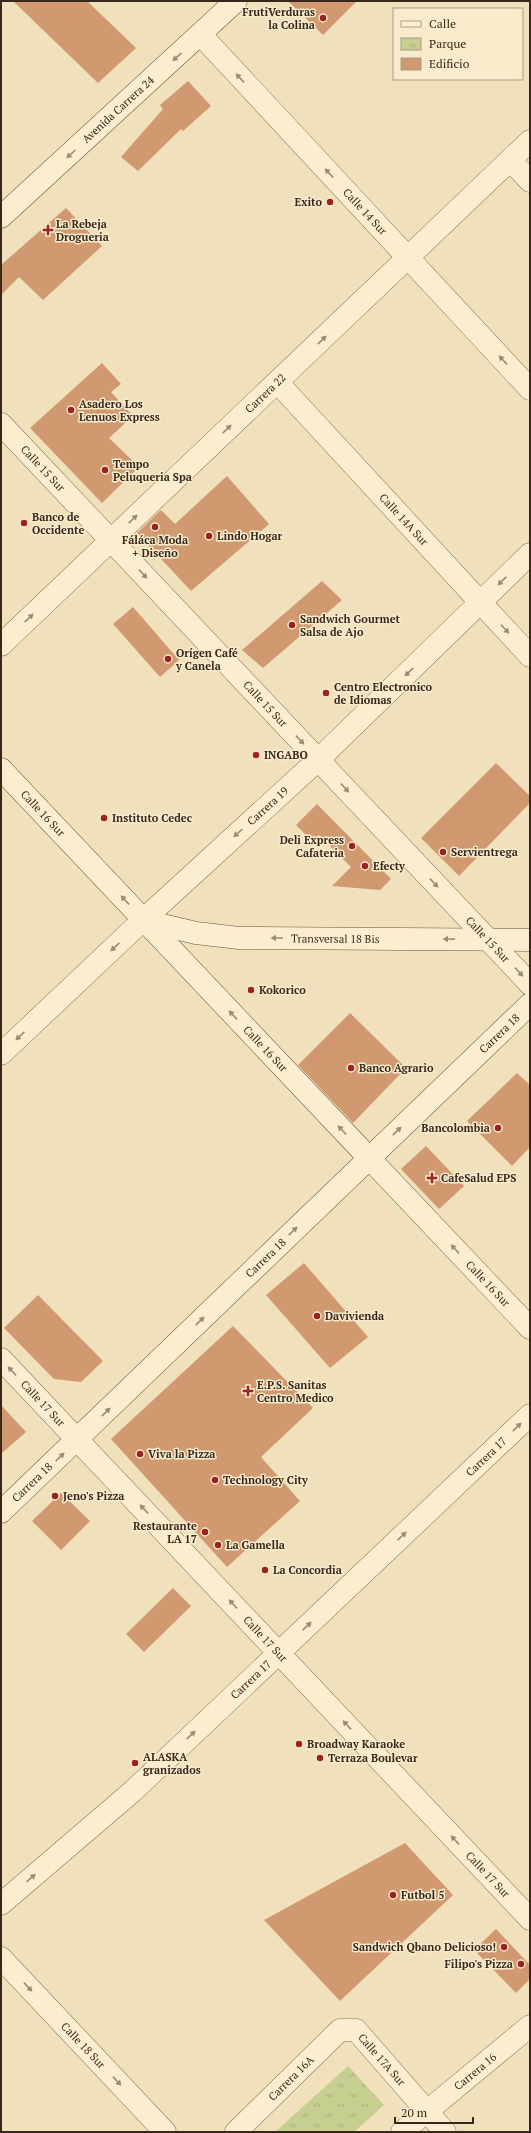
<svg xmlns="http://www.w3.org/2000/svg" width="531" height="2133" viewBox="0 0 531 2133" font-family="'PT Serif',serif">
  <style>
    .park { fill: url(#park-tufts) }
    .building { fill: #d19970 }
    .lines { fill: none; stroke-linecap: round; stroke-linejoin: round }
    .minor-casing { stroke: #887155; stroke-width: 23 }
    .tertiary-casing { stroke: #887155; stroke-width: 23 }
    .secondary-casing { stroke: #6a5238; stroke-width: 23 }
    .minor { stroke: #fbeed0; stroke-width: 22 }
    .tertiary { stroke: #fbeed0; stroke-width: 22 }
    .secondary { stroke: #fbeed0; stroke-width: 22 }
    .oneway { fill: #998b76 }
    .poi-dot { fill: #9b2222; stroke: #f7ebcc; stroke-width: 1.5 }
    .labels { text-anchor: middle; stroke-width: 3; stroke-linejoin: round; paint-order: stroke }
    .poi-label { font-size: 11px; font-weight: bold; fill: #37281b; stroke: #f7ebcc; text-anchor: start }
    .street-label { font-size: 11px; fill: #37281b; stroke: #f7ebcc }
  </style>
  <defs>
    <pattern id="park-tufts" width="24" height="20" patternUnits="userSpaceOnUse"><rect width="24" height="20" fill="#c6ce90"/><path d="M3 7l-1-3M5 7V3M7 7l1-3M15 17l-1-3M17 17v-4M19 17l1-3" fill="none" stroke="#abb17c"/></pattern>
  </defs>
  <rect width="100%" height="100%" fill="#f0e1bc"/>
  <polygon class="park" points="348,2066 384,2105 354,2132 275,2132"/>
  <g class="building">
    <polygon points="13,1 87,1 136,48 98,83"/>
    <polygon points="288,1 357,1 323,35"/>
    <polygon points="188,81 211,106 183,131 181,129 138,171 121,157 163,109 160,105"/>
    <polygon points="66,208 102,246 43,300 19,277 1,295 1,265"/>
    <polygon points="102,363 121,384 111,392 133,416 109,438 139,467 102,503 30,428"/>
    <polygon points="227,476 269,524 191,591 137,533 161,510 175,524"/>
    <polygon points="322,581 342,600 263,668 242,650"/>
    <polygon points="133,607 179,660 160,677 113,624"/>
    <polygon points="496,763 530,796 530,803 459,876 421,838"/>
    <polygon points="317,804 391,879 380,890 332,886 351,867 319,835 312,841 296,825"/>
    <polygon points="350,1013 406,1068 353,1123 298,1065"/>
    <polygon points="517,1073 530,1085 530,1147 512,1166 467,1121"/>
    <polygon points="426,1146 464,1186 439,1209 401,1169"/>
    <polygon points="304,1263 368,1337 330,1368 266,1295"/>
    <polygon points="38,1295 103,1361 81,1382 54,1379 4,1328"/>
    <polygon points="233,1326 313,1408 261,1457 300,1501 227,1567 111,1439"/>
    <polygon points="1,1405 26,1432 1,1454"/>
    <polygon points="61,1493 90,1521 61,1550 32,1521"/>
    <polygon points="173,1588 191,1606 144,1652 126,1634"/>
    <polygon points="405,1843 453,1895 340,2001 264,1920"/>
    <polygon points="496,1929 530,1965 530,1979 516,1993 474,1950"/>
  </g>
  <g class="lines">
    <g class="minor-casing">
      <g id="minor">
        <path id="s1" d="M201,35L530,389"/>
        <polyline points="510,160 530,181"/>
        <path id="s2" d="M277,382L530,656"/>
        <path id="s3" d="M1,424L530,984"/>
        <path id="s4" d="M1,645L530,141"/>
        <path id="s5" d="M143,920L318,760L530,554"/>
        <path id="s6" d="M369,1158L530,1328"/>
        <path id="s7" d="M1,1904L133,1791L530,1415"/>
        <path id="s8" d="M1,1958L165,2132"/>
        <path id="s9" d="M236,2132L340,2030H356L445,2132"/>
        <path id="s10" d="M402,2132L530,2026"/>
      </g>
    </g>
    <g class="tertiary-casing">
      <g id="tertiary">
        <polyline points="1,1054 143,920"/>
        <path id="s11" d="M1,1359L530,1919"/>
      </g>
    </g>
    <g class="secondary-casing">
      <g id="secondary">
        <path id="s12" d="M1,217L236,1"/>
        <path id="s13" d="M1,769L369,1158"/>
        <path id="s14" d="M145,921L196,933L239,938L530,940"/>
        <path id="s15" d="M1,1512L530,1004"/>
      </g>
    </g>
    <use href="#minor" class="minor"/>
    <use href="#tertiary" class="tertiary"/>
    <use href="#secondary" class="secondary"/>
  </g>
  <defs><path id="oneway-solid" d="M-6-.8H1V-3.2L6.5 0L1 3.2V.8H-6Z"/></defs>
  <g class="oneway">
    <use href="#oneway-solid" transform="translate(177 57) rotate(138)"/>
    <use href="#oneway-solid" transform="translate(240 78) rotate(-133)"/>
    <use href="#oneway-solid" transform="translate(71 154) rotate(138)"/>
    <use href="#oneway-solid" transform="translate(329 173) rotate(-133)"/>
    <use href="#oneway-solid" transform="translate(322 340) rotate(-44)"/>
    <use href="#oneway-solid" transform="translate(503 360) rotate(-133)"/>
    <use href="#oneway-solid" transform="translate(227 429) rotate(-44)"/>
    <use href="#oneway-solid" transform="translate(133 519) rotate(-44)"/>
    <use href="#oneway-solid" transform="translate(143 574) rotate(47)"/>
    <use href="#oneway-solid" transform="translate(502 581) rotate(136)"/>
    <use href="#oneway-solid" transform="translate(29 618) rotate(-44)"/>
    <use href="#oneway-solid" transform="translate(505 629) rotate(47)"/>
    <use href="#oneway-solid" transform="translate(409 672) rotate(136)"/>
    <use href="#oneway-solid" transform="translate(300 740) rotate(47)"/>
    <use href="#oneway-solid" transform="translate(345 788) rotate(47)"/>
    <use href="#oneway-solid" transform="translate(238 833) rotate(138)"/>
    <use href="#oneway-solid" transform="translate(434 883) rotate(47)"/>
    <use href="#oneway-solid" transform="translate(125 900) rotate(-133)"/>
    <use href="#oneway-solid" transform="translate(277 938) rotate(-180)"/>
    <use href="#oneway-solid" transform="translate(449 939) rotate(-179)"/>
    <use href="#oneway-solid" transform="translate(115 947) rotate(137)"/>
    <use href="#oneway-solid" transform="translate(519 972) rotate(47)"/>
    <use href="#oneway-solid" transform="translate(233 1015) rotate(-133)"/>
    <use href="#oneway-solid" transform="translate(20 1036) rotate(137)"/>
    <use href="#oneway-solid" transform="translate(342 1130) rotate(-133)"/>
    <use href="#oneway-solid" transform="translate(397 1131) rotate(-44)"/>
    <use href="#oneway-solid" transform="translate(293 1231) rotate(-44)"/>
    <use href="#oneway-solid" transform="translate(455 1249) rotate(-133)"/>
    <use href="#oneway-solid" transform="translate(200 1321) rotate(-44)"/>
    <use href="#oneway-solid" transform="translate(12 1371) rotate(-133)"/>
    <use href="#oneway-solid" transform="translate(106 1412) rotate(-44)"/>
    <use href="#oneway-solid" transform="translate(517 1427) rotate(-44)"/>
    <use href="#oneway-solid" transform="translate(60 1457) rotate(-44)"/>
    <use href="#oneway-solid" transform="translate(144 1509) rotate(-133)"/>
    <use href="#oneway-solid" transform="translate(402 1536) rotate(-43)"/>
    <use href="#oneway-solid" transform="translate(233 1604) rotate(-133)"/>
    <use href="#oneway-solid" transform="translate(307 1626) rotate(-43)"/>
    <use href="#oneway-solid" transform="translate(347 1725) rotate(-133)"/>
    <use href="#oneway-solid" transform="translate(191 1735) rotate(-43)"/>
    <use href="#oneway-solid" transform="translate(455 1840) rotate(-133)"/>
    <use href="#oneway-solid" transform="translate(31 1878) rotate(-41)"/>
    <use href="#oneway-solid" transform="translate(28 1987) rotate(47)"/>
    <use href="#oneway-solid" transform="translate(117 2081) rotate(47)"/>
  </g>
  <g class="poi-dot">
    <circle cx="323" cy="18" r="4"/>
    <circle cx="330" cy="202" r="4"/>
    <path d="M46 224h4v4h4v4h-4v4h-4v-4h-4v-4h4z"/>
    <circle cx="71" cy="410" r="4"/>
    <circle cx="105" cy="470" r="4"/>
    <circle cx="24" cy="523" r="4"/>
    <circle cx="155" cy="527" r="4"/>
    <circle cx="209" cy="536" r="4"/>
    <circle cx="292" cy="625" r="4"/>
    <circle cx="168" cy="659" r="4"/>
    <circle cx="326" cy="693" r="4"/>
    <circle cx="256" cy="755" r="4"/>
    <circle cx="104" cy="818" r="4"/>
    <circle cx="352" cy="846" r="4"/>
    <circle cx="443" cy="852" r="4"/>
    <circle cx="365" cy="866" r="4"/>
    <circle cx="251" cy="990" r="4"/>
    <circle cx="351" cy="1068" r="4"/>
    <circle cx="498" cy="1128" r="4"/>
    <path d="M430 1172h4v4h4v4h-4v4h-4v-4h-4v-4h4z"/>
    <circle cx="317" cy="1316" r="4"/>
    <path d="M246 1385h4v4h4v4h-4v4h-4v-4h-4v-4h4z"/>
    <circle cx="140" cy="1454" r="4"/>
    <circle cx="215" cy="1480" r="4"/>
    <circle cx="55" cy="1496" r="4"/>
    <circle cx="205" cy="1532" r="4"/>
    <circle cx="218" cy="1545" r="4"/>
    <circle cx="265" cy="1570" r="4"/>
    <circle cx="299" cy="1744" r="4"/>
    <circle cx="320" cy="1758" r="4"/>
    <circle cx="135" cy="1763" r="4"/>
    <circle cx="393" cy="1895" r="4"/>
    <circle cx="504" cy="1947" r="4"/>
    <circle cx="521" cy="1964" r="4"/>
  </g>
  <g class="labels">
    <g class="poi-label">
      <text x="315" y="16" text-anchor="end">FrutiVerduras<tspan x="315" dy="13">la Colina</tspan></text>
      <text x="322" y="206" text-anchor="end">Exito</text>
      <text x="56" y="228">La Rebeja<tspan x="56" dy="13">Drogueria</tspan></text>
      <text x="79" y="408">Asadero Los<tspan x="79" dy="13">Lenuos Express</tspan></text>
      <text x="113" y="468">Tempo<tspan x="113" dy="13">Peluqueria Spa</tspan></text>
      <text x="32" y="521">Banco de<tspan x="32" dy="13">Occidente</tspan></text>
      <text x="217" y="540">Lindo Hogar</text>
      <text x="155" y="544" text-anchor="middle">Fáláca Moda<tspan x="155" dy="13">+ Diseño</tspan></text>
      <text x="300" y="623">Sandwich Gourmet<tspan x="300" dy="13">Salsa de Ajo</tspan></text>
      <text x="176" y="657">Orígen Café<tspan x="176" dy="13">y Canela</tspan></text>
      <text x="334" y="691">Centro Electronico<tspan x="334" dy="13">de Idiomas</tspan></text>
      <text x="264" y="759">INGABO</text>
      <text x="112" y="822">Instituto Cedec</text>
      <text x="344" y="844" text-anchor="end">Deli Express<tspan x="344" dy="13">Cafateria</tspan></text>
      <text x="451" y="856">Servientrega</text>
      <text x="373" y="870">Efecty</text>
      <text x="259" y="994">Kokorico</text>
      <text x="359" y="1072">Banco Agrario</text>
      <text x="490" y="1132" text-anchor="end">Bancolombia</text>
      <text x="441" y="1182">CafeSalud EPS</text>
      <text x="325" y="1320">Davivienda</text>
      <text x="257" y="1389">E.P.S. Sanitas<tspan x="257" dy="13">Centro Medico</tspan></text>
      <text x="148" y="1458">Viva la Pizza</text>
      <text x="223" y="1484">Technology City</text>
      <text x="63" y="1500">Jeno's Pizza</text>
      <text x="197" y="1530" text-anchor="end">Restaurante<tspan x="197" dy="13">LA 17</tspan></text>
      <text x="226" y="1549">La Gamella</text>
      <text x="273" y="1574">La Concordia</text>
      <text x="307" y="1748">Broadway Karaoke</text>
      <text x="143" y="1761">ALASKA<tspan x="143" dy="13">granizados</tspan></text>
      <text x="328" y="1762">Terraza Boulevar</text>
      <text x="401" y="1899">Futbol 5</text>
      <text x="496" y="1951" text-anchor="end">Sandwich Qbano Delicioso!</text>
      <text x="513" y="1968" text-anchor="end">Filipo's Pizza</text>
    </g>
    <g class="street-label">
      <text dy="4" stroke="none"><textPath href="#s12" startOffset="159">Avenida Carrera 24</textPath></text>
      <text dy="4" stroke="none"><textPath href="#s1" startOffset="241">Calle 14 Sur</textPath></text>
      <text dy="4" stroke="none"><textPath href="#s4" startOffset="365">Carrera 22</textPath></text>
      <text dy="4" stroke="none"><textPath href="#s3" startOffset="61">Calle 15 Sur</textPath></text>
      <text dy="4" stroke="none"><textPath href="#s2" startOffset="187">Calle 14A Sur</textPath></text>
      <text dy="4" stroke="none"><textPath href="#s3" startOffset="385">Calle 15 Sur</textPath></text>
      <text dy="4" stroke="none"><textPath href="#s5" startOffset="169">Carrera 19</textPath></text>
      <text dy="4" stroke="none"><textPath href="#s13" startOffset="61">Calle 16 Sur</textPath></text>
      <text dy="4" stroke="none"><textPath href="#s14" startOffset="192">Transversal 18 Bis</textPath></text>
      <text dy="4" stroke="none"><textPath href="#s3" startOffset="709">Calle 15 Sur</textPath></text>
      <text dy="4" stroke="none"><textPath href="#s15" startOffset="691">Carrera 18</textPath></text>
      <text dy="4" stroke="none"><textPath href="#s13" startOffset="385">Calle 16 Sur</textPath></text>
      <text dy="4" stroke="none"><textPath href="#s15" startOffset="367">Carrera 18</textPath></text>
      <text dy="4" stroke="none"><textPath href="#s6" startOffset="173">Calle 16 Sur</textPath></text>
      <text dy="4" stroke="none"><textPath href="#s11" startOffset="61">Calle 17 Sur</textPath></text>
      <text dy="4" stroke="none"><textPath href="#s7" startOffset="660">Carrera 17</textPath></text>
      <text dy="4" stroke="none"><textPath href="#s15" startOffset="43">Carrera 18</textPath></text>
      <text dy="4" stroke="none"><textPath href="#s11" startOffset="385">Calle 17 Sur</textPath></text>
      <text dy="4" stroke="none"><textPath href="#s7" startOffset="336">Carrera 17</textPath></text>
      <text dy="4" stroke="none"><textPath href="#s11" startOffset="709">Calle 17 Sur</textPath></text>
      <text dy="4" stroke="none"><textPath href="#s8" startOffset="120">Calle 18 Sur</textPath></text>
      <text dy="4" stroke="none"><textPath href="#s9" startOffset="201">Calle 17A Sur</textPath></text>
      <text dy="4" stroke="none"><textPath href="#s10" startOffset="95">Carrera 16</textPath></text>
      <text dy="4" stroke="none"><textPath href="#s9" startOffset="77">Carrera 16A</textPath></text>
    </g>
  </g>
  <rect width="531" height="2133" fill="none" stroke="#37281b" stroke-width="4"/>
  <rect x="393" y="8" width="130" height="72" fill="#f7ebcc" stroke="#aa9d85"/>
  <rect x="401" y="21" width="20" height="6" fill="#fbeed0" stroke="#aa9d85"/>
  <text x="429" y="28" font-size="12" fill="#37281b">Calle</text>
  <rect x="401" y="38" width="20" height="12" fill="url(#park-tufts)" stroke="#aa9d85"/>
  <text x="429" y="48" font-size="12" fill="#37281b">Parque</text>
  <rect x="401" y="58" width="20" height="12" fill="#d19970" stroke="#aa9d85"/>
  <text x="429" y="68" font-size="12" fill="#37281b">Edificio</text>
  <path d="M395 2117v6h78v-6" fill="none" stroke="#37281b" stroke-width="2"/>
  <text x="401" y="2117" font-size="12" fill="#37281b" stroke="#f7ebcc" stroke-width="3" paint-order="stroke">20 m</text>
</svg>
